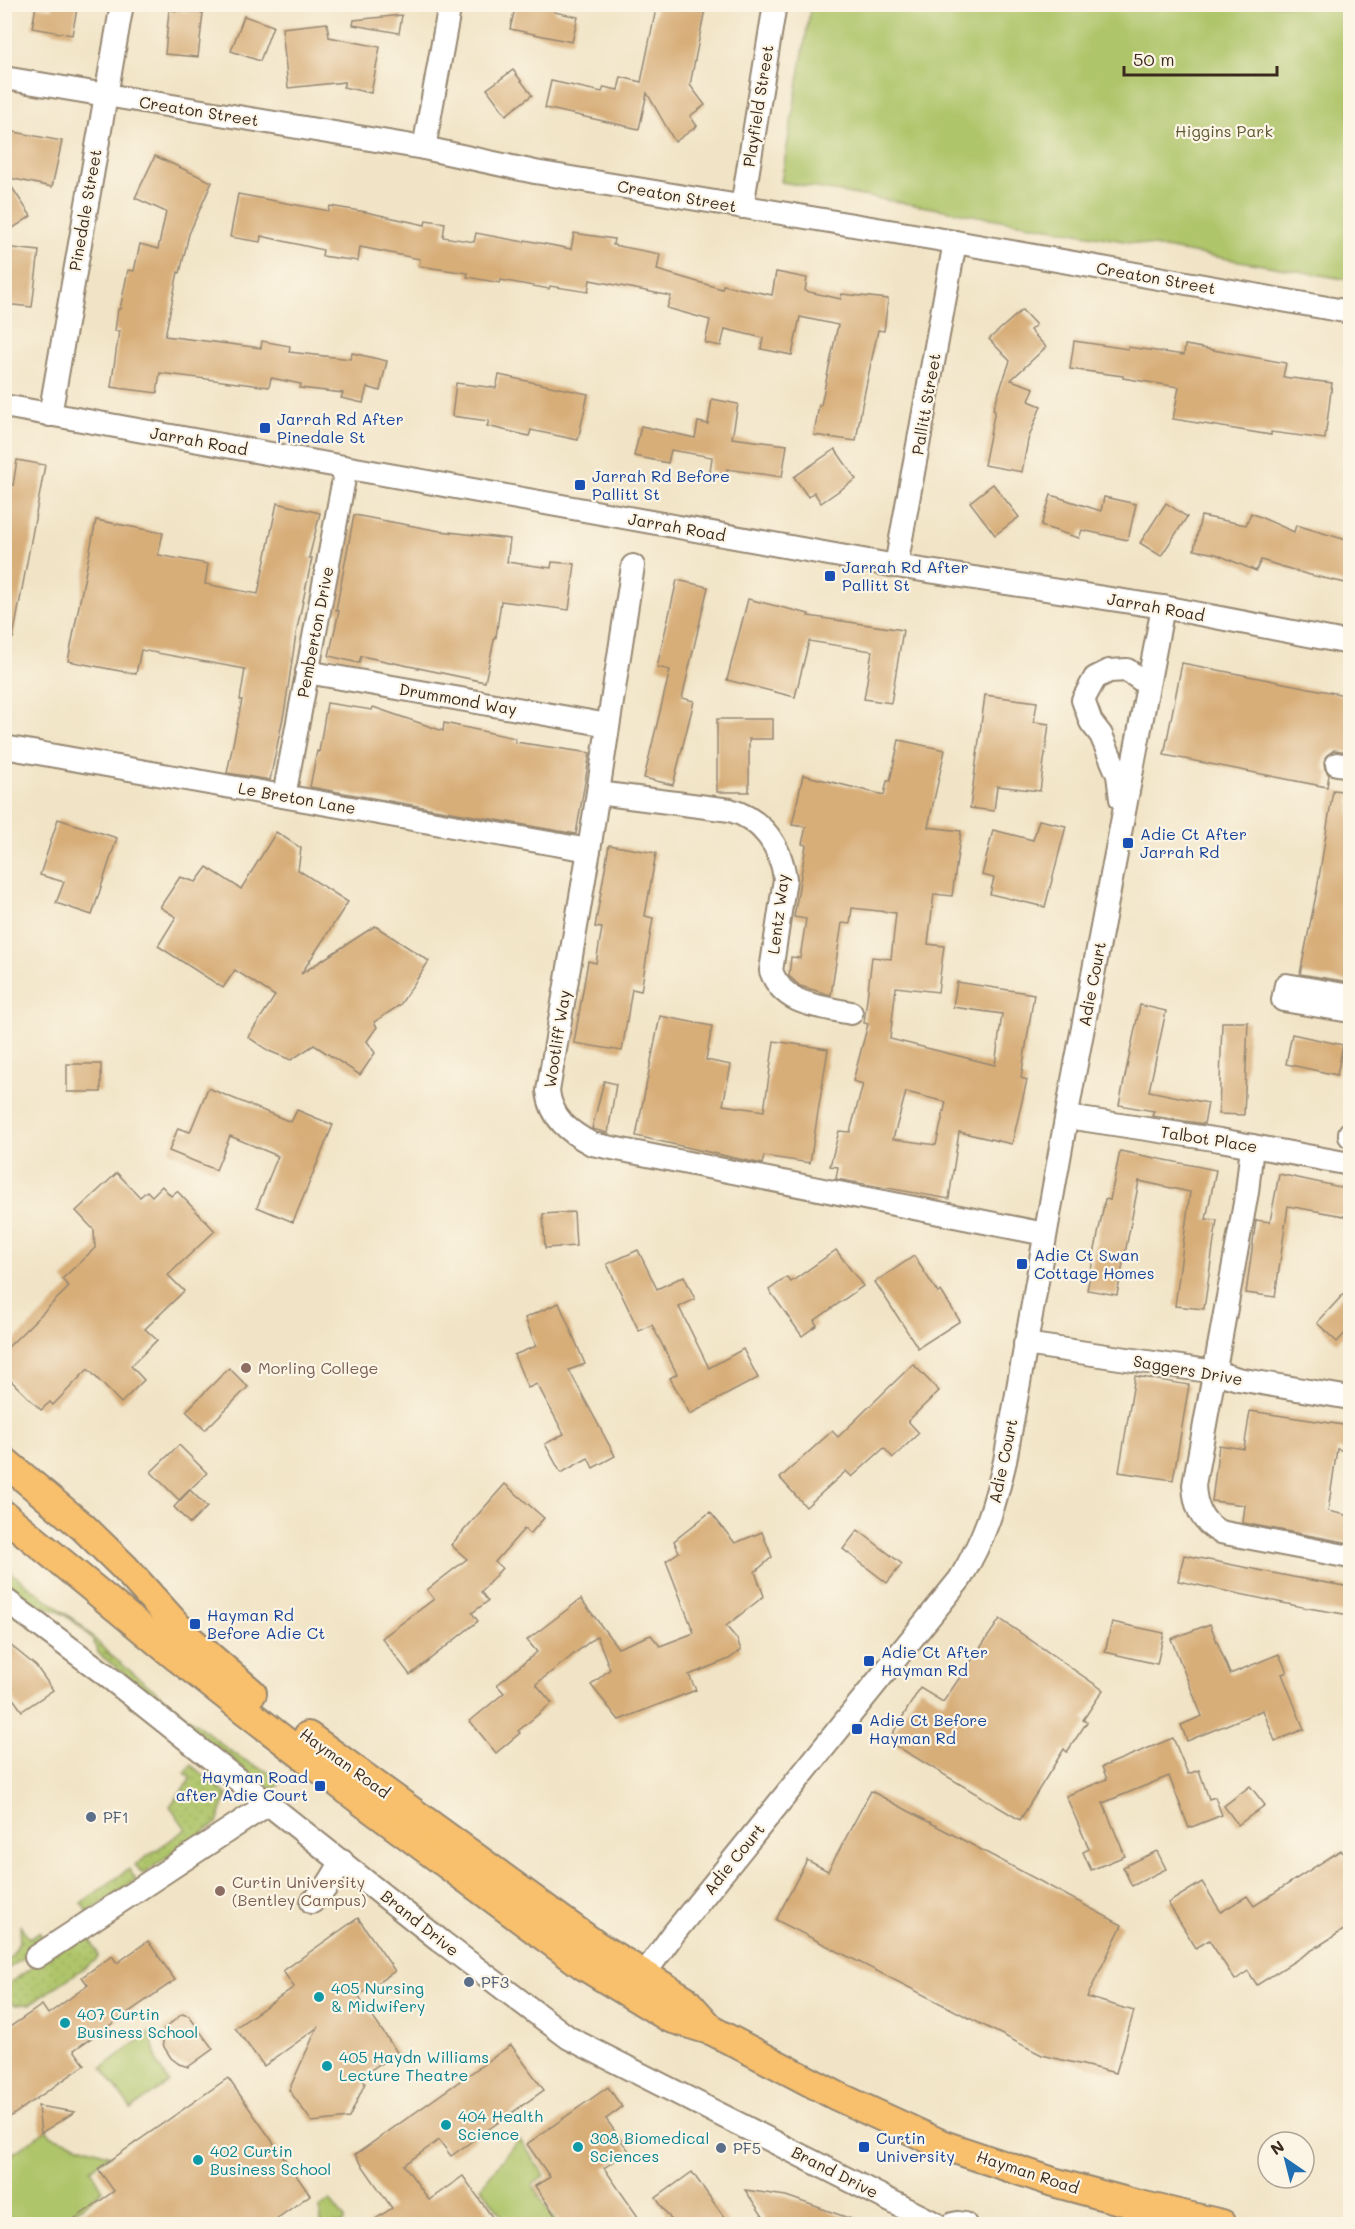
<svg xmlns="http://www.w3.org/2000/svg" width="1355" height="2229" viewBox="0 0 1355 2229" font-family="Mali,sans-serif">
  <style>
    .grass { fill: url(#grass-dots); stroke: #757844; stroke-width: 1.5 }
    .park { fill: #afc56a; stroke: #757844; stroke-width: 1.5 }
    .building { fill: #d7ad78; fill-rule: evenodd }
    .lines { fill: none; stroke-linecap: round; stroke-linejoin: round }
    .minor-casing { stroke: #968772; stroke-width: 26 }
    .major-casing { stroke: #968772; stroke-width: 32 }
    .minor { stroke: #fff; stroke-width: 22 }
    .major { stroke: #f8bf6c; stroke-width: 28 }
    .transit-dot { fill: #1a4fb4; stroke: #fcf5e5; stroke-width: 2 }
    .education-dot { fill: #8d6e63; stroke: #fcf5e5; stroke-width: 2 }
    .service-dot { fill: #5c6f8a; stroke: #fcf5e5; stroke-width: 2 }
    .culture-dot { fill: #0f9aa8; stroke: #fcf5e5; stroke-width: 2 }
    .labels { text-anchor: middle; stroke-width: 4.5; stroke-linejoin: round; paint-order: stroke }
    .street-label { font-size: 16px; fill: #3b2a1e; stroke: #fcf5e5 }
    .park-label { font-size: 16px; fill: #5e5835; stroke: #fcf5e5 }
    .transit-label { font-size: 16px; fill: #164399; stroke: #fcf5e5; text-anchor: start }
    .education-label { font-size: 16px; fill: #785e54; stroke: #fcf5e5; text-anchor: start }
    .service-label { font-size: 16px; fill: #4e5e75; stroke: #fcf5e5; text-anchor: start }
    .culture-label { font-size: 16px; fill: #0d838f; stroke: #fcf5e5; text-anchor: start }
  </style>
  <defs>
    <pattern id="grass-dots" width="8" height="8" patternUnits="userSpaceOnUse" patternTransform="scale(1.5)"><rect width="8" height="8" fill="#afc56a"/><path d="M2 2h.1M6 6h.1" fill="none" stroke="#97a95b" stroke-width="1.8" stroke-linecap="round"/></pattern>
  </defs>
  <rect width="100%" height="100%" fill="#fcf5e5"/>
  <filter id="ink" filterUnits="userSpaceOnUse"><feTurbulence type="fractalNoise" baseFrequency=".0167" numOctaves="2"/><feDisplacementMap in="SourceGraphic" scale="12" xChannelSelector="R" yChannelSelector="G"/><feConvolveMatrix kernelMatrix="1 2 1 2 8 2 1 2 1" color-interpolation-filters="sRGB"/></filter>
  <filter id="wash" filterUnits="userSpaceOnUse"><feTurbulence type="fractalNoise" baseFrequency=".008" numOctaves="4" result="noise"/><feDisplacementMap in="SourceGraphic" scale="24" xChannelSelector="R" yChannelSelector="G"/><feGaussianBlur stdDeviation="1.35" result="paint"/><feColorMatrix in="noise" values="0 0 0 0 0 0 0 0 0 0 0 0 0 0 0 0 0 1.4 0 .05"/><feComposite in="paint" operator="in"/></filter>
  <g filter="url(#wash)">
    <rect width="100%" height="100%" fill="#f1e4c6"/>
    <g class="grass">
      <path d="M5,1568L81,1625L108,1653L230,1751L251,1764L275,1775L280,1784C276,1789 274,1789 268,1788L98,1653C96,1638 74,1620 61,1613C54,1609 45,1608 37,1605L35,1606L5,1584Z"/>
      <polygon points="191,1765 227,1795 217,1823 143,1874 135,1865 186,1829 170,1806 191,1778 185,1773"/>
      <polygon points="129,1869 136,1880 88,1913 81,1903"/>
      <path d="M20,1925L29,1938L39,1932L46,1942L5,1971V1964C15,1952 22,1942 20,1925Z"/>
      <polygon points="84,1931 97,1951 98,1957 96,1960 30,2004 15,2005 11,2003 5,1994 4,1987"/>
    </g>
    <g class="park">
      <polygon points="811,5 1350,5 1350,280 781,182"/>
      <polygon points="150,2032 158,2065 169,2082 131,2109 102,2068"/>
      <polygon points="47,2130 52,2136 110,2155 91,2169 103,2190 59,2224 5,2224 5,2159"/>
      <polygon points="519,2138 545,2176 532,2185 556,2222 553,2224 508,2224 481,2187"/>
      <polygon points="330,2200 345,2219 342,2224 321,2224 320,2208"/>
    </g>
    <g id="blocks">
      <g class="building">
        <polygon points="52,4 78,4 72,35 32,28 36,6 52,9"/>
        <polygon points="516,4 556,4 554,12 578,17 572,42 510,29"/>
        <polygon points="657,4 706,4 690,85 705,105 690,116 697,126 675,142 647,93 639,129 545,108 551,81 602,92 604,87 618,90 621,77 641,82"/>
        <polygon points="169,10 203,13 198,57 165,54"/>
        <polygon points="402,15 399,33 353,25 354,20"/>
        <polygon points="244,16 273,26 260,61 231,51"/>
        <polygon points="327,23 329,37 380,47 371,93 343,87 345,82 288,88 282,28"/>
        <polygon points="513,70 532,95 506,115 487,89"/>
        <polygon points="4,130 62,141 52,187 5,177 31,216 4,234"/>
        <polygon points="155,156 212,182 189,234 180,273 178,272 165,336 261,348 262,341 290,346 289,352 351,359 352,353 387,361 380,391 367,387 363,403 341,398 343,393 300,388 301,384 271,378 269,387 160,373 157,393 111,387 119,331 115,331 118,309 120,309 128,270 134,271 140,244 158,249 166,212 135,198"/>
        <polygon points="238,194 329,211 330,206 366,212 425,225 426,220 445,223 443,237 474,242 476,233 524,242 525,240 571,249 574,233 614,239 613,245 660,254 657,270 722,289 723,285 772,295 776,272 807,278 805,291 841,299 842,294 888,299 884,331 878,330 862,405 856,441 814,435 819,405 821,405 838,325 800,317 792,355 761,349 763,338 725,329 721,346 705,343 710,320 667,308 671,296 590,280 588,292 550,286 549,289 501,280 500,283 467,277 468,273 419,266 420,259 360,247 358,261 322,256 323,250 261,236 260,242 230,237"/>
        <polygon points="4,247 39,251 32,307 4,304"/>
        <polygon points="1022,310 1036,325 1030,330 1046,347 1011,380 1034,388 1029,401 1041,406 1028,440 1022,472 984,465 995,410 993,409 1010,361 989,339"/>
        <polygon points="1074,341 1128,349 1128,347 1184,355 1185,345 1286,363 1283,377 1332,383 1325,439 1271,432 1271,435 1173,419 1179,387 1123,378 1123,376 1070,369"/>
        <polygon points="499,375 588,394 578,440 531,430 529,436 487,426 489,421 452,416 456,383 496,388"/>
        <polygon points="712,399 738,404 732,438 787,445 782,477 727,469 726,474 710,472 712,457 671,450 668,463 634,456 641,426 695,438 698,422 708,424"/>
        <polygon points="835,449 856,479 821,503 814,492 808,497 794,477"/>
        <polygon points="17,460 45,465 13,638 4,637 4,483 13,485"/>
        <polygon points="993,484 1019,517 995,535 970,502"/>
        <polygon points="1051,495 1101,511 1104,497 1136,504 1128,540 1082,530 1079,538 1041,526"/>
        <polygon points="277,503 320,513 309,558 312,558 296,634 285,708 270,780 227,773 242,700 240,700 245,669 141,650 136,674 68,661 96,520 163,533 158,555 208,564 205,584 258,594"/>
        <polygon points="1166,503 1187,517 1161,556 1140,543"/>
        <polygon points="1251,513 1294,532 1296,525 1350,541 1350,584 1306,574 1261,560 1256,571 1216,554 1194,550 1201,516 1246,525"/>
        <polygon points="354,515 440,531 510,539 507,562 551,568 552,562 575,564 569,610 501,601 496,637 495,636 485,682 361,656 359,663 329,656 339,611 336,610"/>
        <polygon points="677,580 708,587 682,698 694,701 673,785 644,778 670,670 657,667"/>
        <polygon points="748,599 809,614 808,616 903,630 891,703 864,699 872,651 809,641 795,697 727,680"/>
        <polygon points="1182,663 1345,695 1344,701 1350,702 1350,752 1334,750 1326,756 1324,763 1325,769 1329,775 1327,787 1164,755"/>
        <polygon points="985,695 1037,702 1034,722 1049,724 1040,791 997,786 994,811 970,808"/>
        <polygon points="327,703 372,710 373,707 443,731 444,723 515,738 515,742 590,753 576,834 310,787 317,751 319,752"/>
        <polygon points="717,719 773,719 773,739 749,739 749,792 717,792"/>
        <path d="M899,740L945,750L928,827L961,831L952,896L934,894L928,944L944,946L938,992L896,987L890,1039L995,1065L1002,1014L953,1007L957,982L1034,994L1021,1078L1027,1080L1012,1144L959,1132L949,1199L836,1179L838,1167L830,1166L839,1131L850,1132L863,1084L853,1081L868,1024L864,1023L872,957L891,959L896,913L852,908L850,924L842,923L831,995L800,986L789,976L791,957L800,958L806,919L794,917L806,845L802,844L806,827L792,825L803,775L884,795L887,781H890ZM906,1092L946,1102L936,1145L893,1139Z"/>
        <polygon points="1333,790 1350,792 1350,982 1300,974 1317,890"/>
        <polygon points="58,819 117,838 92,915 56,903 64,882 40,875"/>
        <polygon points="1039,820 1066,826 1045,907 990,894 994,878 982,875 993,830 1033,840"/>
        <polygon points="276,832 301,848 298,870 348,902 301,974 375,926 429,961 400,1005 374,1022 377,1027 367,1041 375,1053 360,1075 314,1045 291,1060 269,1051 248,1037 275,996 235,970 223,988 158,946 176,917 160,907 180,877 196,882 207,867 241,889"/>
        <polygon points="609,845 656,853 645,916 653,918 641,991 632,989 622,1051 574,1043 588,961 596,963 602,928 595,927"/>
        <polygon points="1140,1005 1166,1011 1149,1091 1208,1103 1204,1124 1152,1116 1154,1111 1119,1105"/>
        <polygon points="660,1016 712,1026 706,1060 731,1065 723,1105 764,1111 774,1041 828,1049 810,1163 764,1156 762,1164 636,1136"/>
        <polygon points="1222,1022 1248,1022 1244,1115 1219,1114"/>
        <polygon points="1292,1034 1343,1045 1337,1075 1286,1064"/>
        <rect x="67" y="1064" width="34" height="28"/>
        <polygon points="604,1081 616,1084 608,1133 592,1129"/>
        <polygon points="208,1088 291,1122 297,1110 333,1125 293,1222 257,1207 278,1156 230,1136 216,1170 169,1151 178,1128 190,1132"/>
        <polygon points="1120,1151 1216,1170 1206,1219 1217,1220 1204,1309 1175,1306 1190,1192 1139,1181 1117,1295 1087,1290 1105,1199 1110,1200"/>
        <polygon points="117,1173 140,1197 147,1191 152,1196 162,1186 171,1196 177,1191 215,1231 168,1275 184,1291 145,1329 157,1340 131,1366 144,1380 121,1403 88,1369 53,1405 50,1402 41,1410 4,1374 4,1351 69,1287 62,1279 95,1248 94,1230 76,1211"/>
        <polygon points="1279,1174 1350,1189 1350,1217 1288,1206 1275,1297 1246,1293 1256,1220 1270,1222"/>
        <polygon points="574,1212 576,1246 545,1248 543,1214"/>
        <polygon points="638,1250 657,1289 684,1276 695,1299 679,1307 709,1368 743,1349 758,1378 690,1414 670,1378 677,1374 652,1325 639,1331 607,1264"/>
        <polygon points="836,1250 863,1286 814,1321 817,1325 802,1336 769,1290 787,1277 791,1282"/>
        <polygon points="914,1256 938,1293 941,1291 960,1321 918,1348 875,1282"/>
        <polygon points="1350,1287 1350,1328 1337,1342 1317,1323"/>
        <polygon points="559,1303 585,1364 569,1370 615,1456 593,1468 588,1458 561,1473 545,1444 564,1434 537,1384 528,1388 514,1355 536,1346 525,1318"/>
        <polygon points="913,1364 939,1391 908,1421 919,1433 893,1458 884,1448 852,1477 846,1471 806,1507 780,1478 832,1431 838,1437"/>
        <polygon points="229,1368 248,1387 205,1430 186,1411"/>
        <polygon points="1135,1376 1189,1385 1173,1480 1119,1472"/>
        <polygon points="1250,1411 1350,1426 1350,1452 1337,1449 1328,1511 1350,1516 1350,1543 1243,1523 1245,1505 1212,1501 1219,1445 1244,1449"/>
        <polygon points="179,1445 207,1473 179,1500 151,1472"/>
        <polygon points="505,1484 544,1518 530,1534 524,1529 495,1562 502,1568 481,1592 488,1601 472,1613 478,1621 410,1675 382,1638 434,1599 427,1590 467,1559 451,1545"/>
        <polygon points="190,1490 207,1507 190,1524 174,1507"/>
        <polygon points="710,1512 735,1543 762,1532 772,1557 755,1572 764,1596 726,1626 737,1639 741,1650 729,1659 689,1675 696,1690 619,1720 591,1685 610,1669 597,1636 536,1684 552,1703 518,1731 520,1733 496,1753 470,1721 504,1693 497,1685 537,1652 527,1640 581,1599 618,1648 651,1635 660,1646 694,1633 666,1561 679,1552 674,1541"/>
        <polygon points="858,1530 902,1564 887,1583 843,1549"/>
        <polygon points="1184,1555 1293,1577 1350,1587 1350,1615 1302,1607 1178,1581"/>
        <polygon points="1000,1619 1103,1690 1083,1720 1087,1722 1067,1752 1064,1749 1020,1820 888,1741 920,1688 943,1702"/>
        <polygon points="1112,1622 1164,1633 1157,1664 1105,1652"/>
        <polygon points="1210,1624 1230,1674 1279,1654 1287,1672 1282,1674 1304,1729 1275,1741 1263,1710 1187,1741 1181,1725 1202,1716 1171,1639"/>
        <polygon points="4,1640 36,1666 53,1690 22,1711 4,1686"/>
        <polygon points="1173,1738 1188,1774 1199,1770 1209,1799 1215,1797 1222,1815 1189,1828 1169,1776 1103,1803 1125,1856 1091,1870 1083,1852 1089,1849 1066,1796 1107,1779 1102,1767"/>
        <polygon points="1250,1786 1265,1805 1238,1825 1224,1806"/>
        <polygon points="871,1791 1122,1925 1087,1997 1134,2011 1116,2073 1042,2055 776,1920 807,1860 828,1871"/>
        <polygon points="1341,1850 1350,1865 1350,1926 1257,1985 1248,1971 1235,1980 1209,1940 1196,1948 1168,1903 1202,1882 1221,1912 1247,1896 1254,1906"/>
        <polygon points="1157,1851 1166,1869 1132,1886 1123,1867"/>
        <polygon points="358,1918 395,1971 358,1996 399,2055 378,2065 361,2077 365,2083 349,2118 312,2122 289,2090 317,2028 264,2066 235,2028 294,1987 283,1971"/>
        <polygon points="148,1941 175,1980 74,2050 85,2065 4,2121 4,2031 42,2005 48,2014 88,1985 82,1977 112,1956 117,1963"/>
        <polygon points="182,2014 189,2016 213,2049 188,2067 179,2064 171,2058 164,2047 162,2038 164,2029"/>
        <polygon points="511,2045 544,2090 451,2156 439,2140 404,2165 429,2200 463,2176 497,2224 368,2224 392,2208 355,2155"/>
        <polygon points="228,2078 310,2195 269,2224 67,2224 114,2191 98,2169"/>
        <polygon points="608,2087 622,2107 606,2119 629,2151 604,2168 643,2224 561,2224 535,2186 550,2177 527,2144"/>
        <polygon points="38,2106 75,2112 41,2133"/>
        <polygon points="692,2172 729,2224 674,2224 656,2198"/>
        <polygon points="745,2190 786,2196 860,2222 860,2224 768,2224"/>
      </g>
    </g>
  </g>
  <g filter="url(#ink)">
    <use href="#blocks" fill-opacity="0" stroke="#968772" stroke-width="1.5"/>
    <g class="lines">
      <g class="minor-casing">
        <g id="minor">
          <polyline points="4,78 424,148 535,172 955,242 1350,312"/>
          <polyline points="424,148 450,4"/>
          <polyline points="742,207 775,4"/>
          <polyline points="4,406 896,566 1163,607 1350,643"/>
          <polyline points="50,415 122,4"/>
          <path d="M633,566L589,850L548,1091C551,1118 569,1132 592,1144L1045,1234"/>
          <polyline points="896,566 955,242"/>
          <polyline points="307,672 608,725"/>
          <polyline points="4,747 589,850"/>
          <polyline points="1337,764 1350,766"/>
          <path d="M598,793L730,810C762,819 781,846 785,879L771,971C784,1006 819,1006 851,1013"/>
          <polyline points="284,796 346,468"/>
          <polyline points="1121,799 1118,775 1101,735 1091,722 1083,700 1095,678 1109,671 1127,670 1147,684"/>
          <polyline points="1350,996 1286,985 1283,1000 1350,1011"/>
          <polyline points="1067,1117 1220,1140 1350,1164"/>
          <polyline points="1350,1136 1350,1133"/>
          <path d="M1252,1146L1247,1192L1194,1485C1195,1506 1201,1522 1220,1532L1350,1557"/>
          <polyline points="1025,1344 1215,1372 1238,1379 1350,1398"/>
          <polyline points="4,1599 106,1675 442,1942 569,2038 936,2224"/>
          <path d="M312,1902C326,1891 333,1876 342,1861"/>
          <polyline points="36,1957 268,1804"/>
          <path d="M634,1988L674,1933L960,1579C985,1537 994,1508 1005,1461L1073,1080L1163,607"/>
          <polyline points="953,2224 958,2223 965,2224"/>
        </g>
      </g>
      <g class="major-casing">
        <g id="major">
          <polyline points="4,1461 83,1527 125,1568 188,1638 252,1693"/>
          <polyline points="4,1515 174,1655 364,1803 583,1965 670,2018 713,2031 837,2096 943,2145 1053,2182 1127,2202 1222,2224"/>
          <polyline points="308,1736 597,1946 684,1999 713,2031"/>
        </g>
      </g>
      <use href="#minor" class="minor"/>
      <use href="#major" class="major"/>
    </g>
  </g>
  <g class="transit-dot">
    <rect x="259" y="422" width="12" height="12" rx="3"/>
    <rect x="574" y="479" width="12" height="12" rx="3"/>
    <rect x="824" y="570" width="12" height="12" rx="3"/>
    <rect x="1122" y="837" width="12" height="12" rx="3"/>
    <rect x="1016" y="1258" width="12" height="12" rx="3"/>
    <rect x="189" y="1618" width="12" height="12" rx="3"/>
    <rect x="863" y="1655" width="12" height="12" rx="3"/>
    <rect x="851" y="1723" width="12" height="12" rx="3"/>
    <rect x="314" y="1780" width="12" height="12" rx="3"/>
    <rect x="858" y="2141" width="12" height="12" rx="3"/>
  </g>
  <g class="education-dot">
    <circle cx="246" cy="1368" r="6"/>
    <circle cx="220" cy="1891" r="6"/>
  </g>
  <g class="service-dot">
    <circle cx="91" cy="1817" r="6"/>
    <circle cx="469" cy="1982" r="6"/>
    <circle cx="721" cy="2148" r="6"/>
  </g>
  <g class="culture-dot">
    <circle cx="319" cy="1997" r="6"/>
    <circle cx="65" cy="2023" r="6"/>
    <circle cx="327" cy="2066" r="6"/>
    <circle cx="446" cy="2125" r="6"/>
    <circle cx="578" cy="2147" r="6"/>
    <circle cx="198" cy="2160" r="6"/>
  </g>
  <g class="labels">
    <g class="street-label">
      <text transform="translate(758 106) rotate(-81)" y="6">Playfield Street</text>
      <text transform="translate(199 111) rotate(9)" y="6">Creaton Street</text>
      <text transform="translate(677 196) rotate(10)" y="6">Creaton Street</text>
      <text transform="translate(85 210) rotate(-80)" y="6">Pinedale Street</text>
      <text transform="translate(1156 278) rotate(10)" y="6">Creaton Street</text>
      <text transform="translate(926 404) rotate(-80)" y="6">Pallitt Street</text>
      <text transform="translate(199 441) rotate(10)" y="6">Jarrah Road</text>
      <text transform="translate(677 527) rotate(10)" y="6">Jarrah Road</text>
      <text transform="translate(1156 607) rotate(10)" y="6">Jarrah Road</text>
      <text transform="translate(315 632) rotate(-79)" y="6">Pemberton Drive</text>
      <text transform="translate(458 699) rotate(10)" y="6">Drummond Way</text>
      <text transform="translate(297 798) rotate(10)" y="6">Le Breton Lane</text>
      <text transform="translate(778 914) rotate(-83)" y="6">Lentz Way</text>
      <text transform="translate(1092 984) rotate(-79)" y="6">Adie Court</text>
      <text transform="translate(557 1039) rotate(-81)" y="6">Wootliff Way</text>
      <text transform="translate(1209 1139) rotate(9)" y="6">Talbot Place</text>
      <text transform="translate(1188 1370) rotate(10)" y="6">Saggers Drive</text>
      <text transform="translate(1003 1461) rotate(-78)" y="6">Adie Court</text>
      <text transform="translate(345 1763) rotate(36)" y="6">Hayman Road</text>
      <text transform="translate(734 1859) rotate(-51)" y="6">Adie Court</text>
      <text transform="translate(420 1923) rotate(39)" y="6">Brand Drive</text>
      <text transform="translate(835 2172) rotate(27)" y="6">Brand Drive</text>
      <text transform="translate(1028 2172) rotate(18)" y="6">Hayman Road</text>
    </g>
    <g class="park-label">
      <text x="1224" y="137">Higgins Park</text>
    </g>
    <g class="transit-label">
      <text x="277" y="425">Jarrah Rd After<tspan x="277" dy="18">Pinedale St</tspan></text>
      <text x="592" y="482">Jarrah Rd Before<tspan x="592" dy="18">Pallitt St</tspan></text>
      <text x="842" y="573">Jarrah Rd After<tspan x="842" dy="18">Pallitt St</tspan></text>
      <text x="1140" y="840">Adie Ct After<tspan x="1140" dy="18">Jarrah Rd</tspan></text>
      <text x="1034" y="1261">Adie Ct Swan<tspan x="1034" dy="18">Cottage Homes</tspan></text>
      <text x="207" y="1621">Hayman Rd<tspan x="207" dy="18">Before Adie Ct</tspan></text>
      <text x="881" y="1658">Adie Ct After<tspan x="881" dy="18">Hayman Rd</tspan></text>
      <text x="869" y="1726">Adie Ct Before<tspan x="869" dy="18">Hayman Rd</tspan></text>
      <text x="308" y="1783" text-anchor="end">Hayman Road<tspan x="308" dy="18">after Adie Court</tspan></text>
      <text x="876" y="2144">Curtin<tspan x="876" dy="18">University</tspan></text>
    </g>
    <g class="education-label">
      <text x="258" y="1374">Morling College</text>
      <text x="232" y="1888">Curtin University<tspan x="232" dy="18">(Bentley Campus)</tspan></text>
    </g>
    <g class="service-label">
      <text x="103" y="1823">PF1</text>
      <text x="481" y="1988">PF3</text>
      <text x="733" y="2154">PF5</text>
    </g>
    <g class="culture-label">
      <text x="331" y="1994">405 Nursing<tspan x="331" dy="18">&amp; Midwifery</tspan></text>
      <text x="77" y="2020">407 Curtin<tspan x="77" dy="18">Business School</tspan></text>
      <text x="339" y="2063">405 Haydn Williams<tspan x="339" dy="18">Lecture Theatre</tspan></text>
      <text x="458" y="2122">404 Health<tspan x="458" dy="18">Science</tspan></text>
      <text x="590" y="2144">308 Biomedical<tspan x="590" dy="18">Sciences</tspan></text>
      <text x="210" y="2157">402 Curtin<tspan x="210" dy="18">Business School</tspan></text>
    </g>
  </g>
  <rect width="1355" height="2229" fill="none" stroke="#fcf5e5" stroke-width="24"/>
  <g transform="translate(1286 2160) rotate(325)"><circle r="28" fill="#fcf5e5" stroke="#afa495" stroke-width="1.5"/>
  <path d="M0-4.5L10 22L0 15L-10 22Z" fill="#1f6fb2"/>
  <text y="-9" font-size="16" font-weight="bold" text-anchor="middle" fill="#3b2a1e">N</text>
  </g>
  <path d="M1124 66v9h153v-9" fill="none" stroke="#3b2a1e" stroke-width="3"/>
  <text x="1133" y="66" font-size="18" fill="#3b2a1e" stroke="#fcf5e5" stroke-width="4.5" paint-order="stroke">50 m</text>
</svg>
